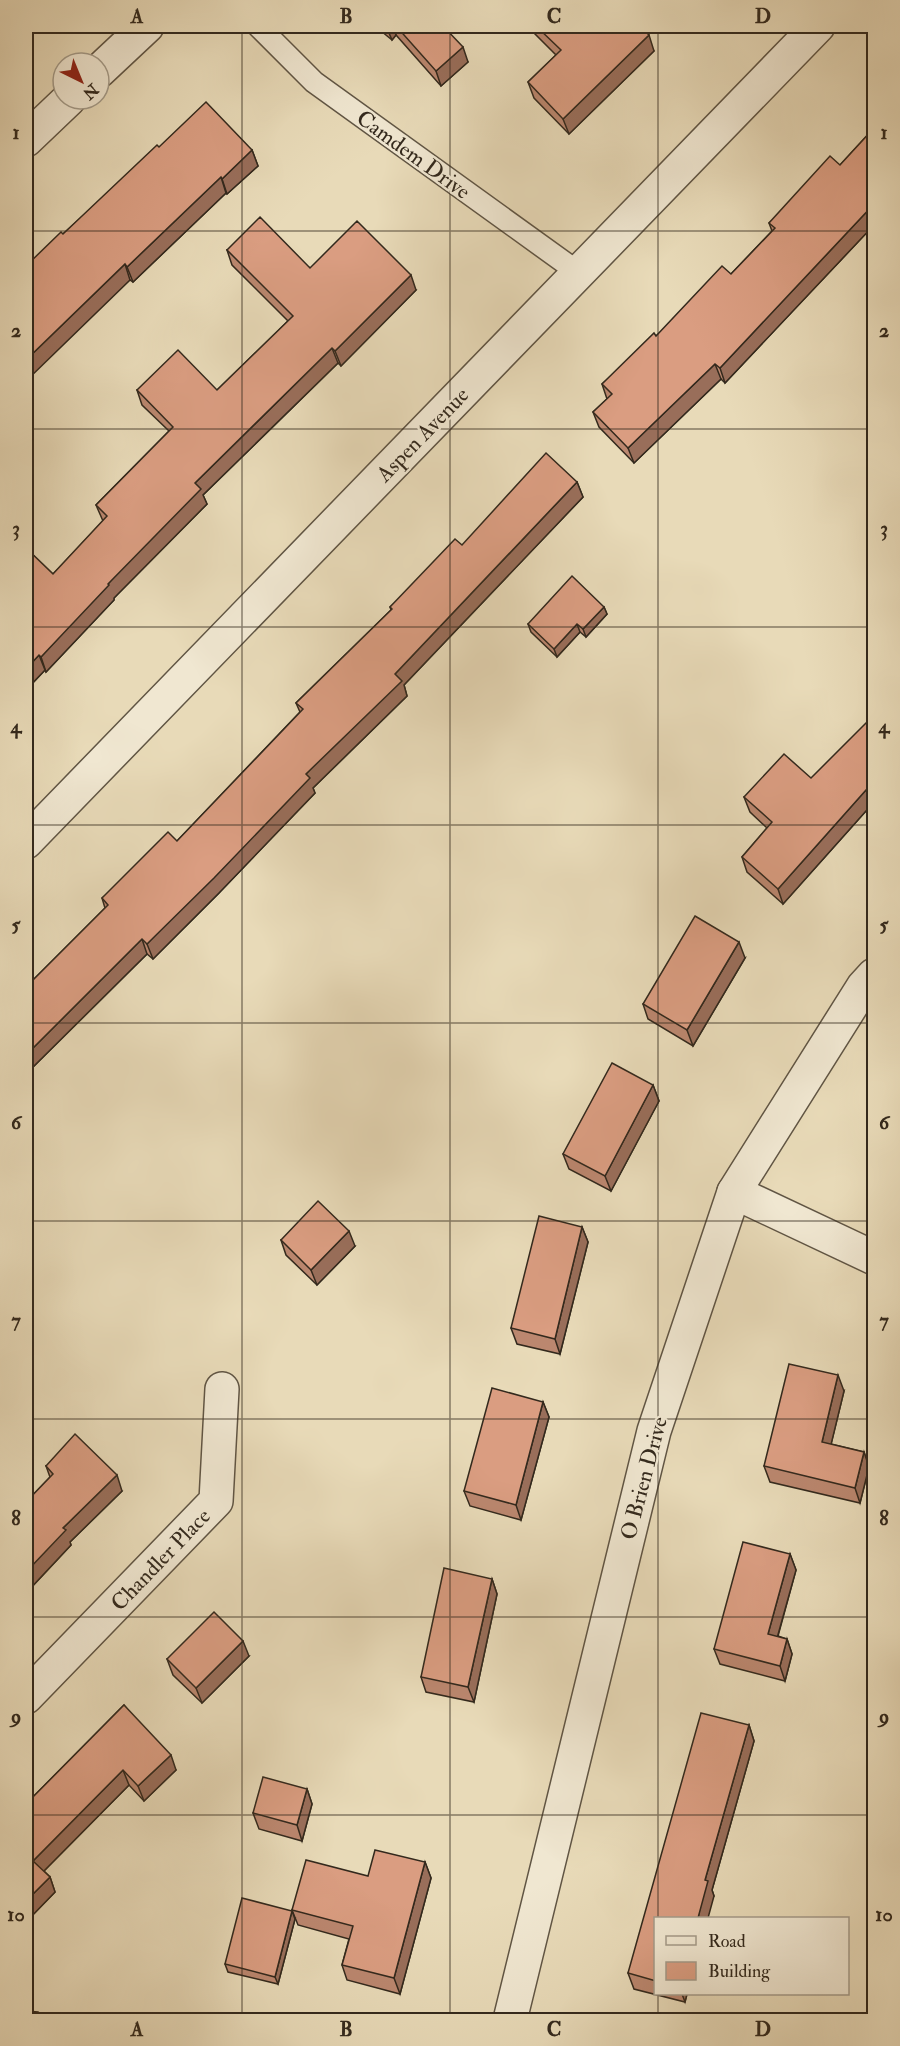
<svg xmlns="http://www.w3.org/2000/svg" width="900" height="2046" viewBox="0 0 900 2046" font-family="'IM FELL Double Pica',serif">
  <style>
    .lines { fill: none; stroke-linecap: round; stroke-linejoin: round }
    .service-casing { stroke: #605544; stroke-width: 24 }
    .minor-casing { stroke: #605544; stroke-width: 36 }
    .service { stroke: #f0e7d1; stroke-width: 21 }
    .minor { stroke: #f0e7d1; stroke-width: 33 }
    .wall { fill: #bb876f; stroke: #33291d; stroke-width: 1.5 }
    .shaded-wall { fill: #996e5a; stroke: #33291d; stroke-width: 1.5 }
    .building { fill: #da9d81; stroke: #33291d; stroke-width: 1.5 }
    .grid { fill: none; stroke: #33291d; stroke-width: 1.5; stroke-opacity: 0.55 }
    .labels { text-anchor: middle; stroke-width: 4.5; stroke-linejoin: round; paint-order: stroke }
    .street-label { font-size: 22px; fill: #33291d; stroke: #f0e7d1 }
    .neatline { fill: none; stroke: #33291d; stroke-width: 2 }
    .grid-label { font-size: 20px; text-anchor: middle; font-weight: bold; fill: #33291d }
  </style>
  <rect width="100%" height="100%" fill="#e8dab8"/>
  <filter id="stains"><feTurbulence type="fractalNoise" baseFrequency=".00333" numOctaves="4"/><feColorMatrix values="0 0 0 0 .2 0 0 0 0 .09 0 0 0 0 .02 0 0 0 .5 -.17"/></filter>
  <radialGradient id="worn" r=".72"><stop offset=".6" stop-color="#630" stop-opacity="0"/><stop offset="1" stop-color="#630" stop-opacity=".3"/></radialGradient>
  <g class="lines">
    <g class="service-casing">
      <polyline id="service" points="258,26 314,82 579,273"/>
    </g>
    <g class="minor-casing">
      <g id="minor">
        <polyline points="99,71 147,26"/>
        <polyline points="26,140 69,99"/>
        <polyline points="26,842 818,26"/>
        <polyline points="734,1192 874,1258"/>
        <polyline points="26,1697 216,1501 222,1389"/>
        <polyline points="510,2020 654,1431 734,1192 863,987 874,975"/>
      </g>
    </g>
    <use href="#service" class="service"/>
    <use href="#minor" class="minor"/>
  </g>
  <g class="wall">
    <polygon points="375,26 443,26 468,62 441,86 396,35 392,40"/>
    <polygon points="527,26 639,26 654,51 569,134 534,98 528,82 556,55"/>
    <polygon points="874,128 874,225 725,383 721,379 634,463 599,427 593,412 607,399 602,384 656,336 731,274 772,231 769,223 840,165"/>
    <polygon points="159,147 252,150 258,166 227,194 226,193 133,282 63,234"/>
    <polygon points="227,250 416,290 341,366 338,363 203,495 207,504 114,598 114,600 46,672 45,670 26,690 26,548 53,574 103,521 96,505 169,431 142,405 137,390 217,390 288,321 232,265"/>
    <polygon points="577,482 583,497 404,685 407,696 313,788 315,793 219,893 153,959 147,954 27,1073 33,1088 26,1095 26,987 105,908 102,898 177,841 300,712 296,703 391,610 390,607 462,545"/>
    <polygon points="604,607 607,614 586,637 580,632 557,657 531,632 528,624"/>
    <polygon points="811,778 874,802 783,904 747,872 742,857 767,828 750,812 744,797"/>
    <polygon points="745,958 693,1046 648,1019 643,1004"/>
    <polygon points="653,1085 659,1101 611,1191 569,1169 563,1154"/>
    <polygon points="582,1227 588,1242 560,1354 517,1344 511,1328"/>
    <polygon points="281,1240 355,1246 317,1285 286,1255"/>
    <polygon points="844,1391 831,1444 864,1452 869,1467 860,1503 770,1482 764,1466"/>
    <polygon points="543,1402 549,1417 521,1520 470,1506 464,1491"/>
    <polygon points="46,1466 122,1491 70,1542 71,1545 26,1593 26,1502 50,1477"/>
    <polygon points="790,1554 796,1570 778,1636 787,1639 792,1654 785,1681 720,1664 714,1649"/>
    <polygon points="492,1579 497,1594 474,1702 426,1692 421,1677"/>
    <polygon points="249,1656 202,1703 173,1675 167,1659"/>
    <polygon points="874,1704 874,1739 870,1738 867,1731"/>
    <polygon points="124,1705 176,1770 144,1801 129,1785 44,1871 50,1877 55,1892 26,1922 26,1804"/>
    <polygon points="749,1725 754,1741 712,1890 714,1896 656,1918 656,1994 687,1994 685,2002 634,1989 628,1973"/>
    <polygon points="307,1789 312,1804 302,1841 259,1829 253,1813"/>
    <polygon points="425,1862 431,1878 400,1994 347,1980 342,1965 349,1939 298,1925 292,1910 368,1876"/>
    <polygon points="295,1919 278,1984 228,1972 225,1964"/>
  </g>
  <g class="shaded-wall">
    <polygon points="386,26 393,26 396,35 392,40"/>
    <polygon points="649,35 654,51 569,134 563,119"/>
    <polygon points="463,47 468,62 441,86 436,71"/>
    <polygon points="252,150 258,166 227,194 222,179"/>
    <polygon points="221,177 226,193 133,282 127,267"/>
    <polygon points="874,204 874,225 725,383 720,368"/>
    <polygon points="125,264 130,280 26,381 26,360"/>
    <polygon points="411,275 416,290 341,366 335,351"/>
    <polygon points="332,348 338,363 203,495 207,504 114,598 114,600 46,672 41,657 108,584 195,483"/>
    <polygon points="715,364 721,379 634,463 628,448"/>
    <polygon points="577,482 583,497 404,685 407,696 313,788 315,793 219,893 153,959 147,944 306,774 395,674"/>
    <polygon points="604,607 607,614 586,637 583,629"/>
    <polygon points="577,624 580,632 557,657 554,649"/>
    <polygon points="39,655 45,670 26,690 26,669"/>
    <polygon points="874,781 874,802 783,904 778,889"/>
    <polygon points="142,939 147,954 27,1073 33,1088 26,1095 26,1055"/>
    <polygon points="739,942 745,958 693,1046 687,1030"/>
    <polygon points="653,1085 659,1101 611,1191 605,1176"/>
    <polygon points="582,1227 588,1242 560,1354 555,1339"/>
    <polygon points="349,1231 355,1246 317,1285 311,1270"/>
    <polygon points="838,1375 844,1391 828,1457 822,1442"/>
    <polygon points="543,1402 549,1417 521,1520 516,1505"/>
    <polygon points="864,1452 869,1467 860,1503 855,1488"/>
    <polygon points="117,1475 122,1491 70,1542 71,1545 26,1593 26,1572 63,1528"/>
    <polygon points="790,1554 796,1570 774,1649 768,1634"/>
    <polygon points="492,1579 497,1594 474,1702 468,1687"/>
    <polygon points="787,1639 792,1654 785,1681 780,1666"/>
    <polygon points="243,1641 249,1656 202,1703 196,1688"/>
    <polygon points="749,1725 754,1741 712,1890 714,1896 708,1918 698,1918 705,1880"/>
    <polygon points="171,1755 176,1770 144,1801 138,1786"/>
    <polygon points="123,1770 129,1785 39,1876 33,1861"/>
    <polygon points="307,1789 312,1804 302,1841 297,1825"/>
    <polygon points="425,1862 431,1878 400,1994 394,1978"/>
    <polygon points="50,1877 55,1892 26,1922 26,1901"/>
    <polygon points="292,1911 295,1919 278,1984 275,1977"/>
    <polygon points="682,1994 687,1994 685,2002"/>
  </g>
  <g class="building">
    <polygon points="396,26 443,26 463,47 436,71"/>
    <polygon points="536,26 639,26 649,35 563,119 528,82 561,50"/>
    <polygon points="206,102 252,150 222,179 221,177 127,267 125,264 26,360 26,266 61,232 63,234 157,145 159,147"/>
    <polygon points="874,128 874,204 720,368 715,364 628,448 593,412 612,394 602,384 654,333 656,336 722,266 731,274 775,228 769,223 830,156 840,165"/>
    <polygon points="260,217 310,268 357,221 411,275 335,351 332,348 195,483 201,489 108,584 109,585 41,657 39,655 26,669 26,599 27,598 26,596 26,548 53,574 107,516 96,505 173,427 137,390 178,350 217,390 293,316 227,250"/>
    <polygon points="546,453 577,482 395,674 402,681 306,774 310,778 214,878 147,944 142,939 26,1055 26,987 108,905 102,898 168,832 177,841 303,709 296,703 392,609 390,607 455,539 462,545"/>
    <polygon points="572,576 604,607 583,629 577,624 554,649 528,624"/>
    <polygon points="874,715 874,781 778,889 742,857 772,822 744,797 784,754 811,778"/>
    <polygon points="695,916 739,942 687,1030 643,1004"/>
    <polygon points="612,1063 653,1085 605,1176 563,1154"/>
    <polygon points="318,1201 349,1231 311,1270 281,1240"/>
    <polygon points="539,1216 582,1227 555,1339 511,1328"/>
    <polygon points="789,1364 838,1375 822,1442 864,1452 855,1488 764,1466"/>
    <polygon points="492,1388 543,1402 516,1505 464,1491"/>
    <polygon points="75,1434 117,1475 63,1528 66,1530 26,1572 26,1502 53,1474 46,1466"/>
    <polygon points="743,1542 790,1554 768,1634 787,1639 780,1666 714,1649"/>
    <polygon points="444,1568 492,1579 468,1687 421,1677"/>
    <polygon points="214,1612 243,1641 196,1688 167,1659"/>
    <polygon points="874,1704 874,1732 867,1731"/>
    <polygon points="124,1705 171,1755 138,1786 123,1770 33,1861 50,1877 26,1901 26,1804"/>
    <polygon points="701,1713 749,1725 705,1880 708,1881 698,1918 656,1918 656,1981 628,1973"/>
    <polygon points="263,1777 307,1789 297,1825 253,1813"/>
    <polygon points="375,1850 425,1862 394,1978 342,1965 353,1926 292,1910 306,1860 368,1876"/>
    <polygon points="242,1898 292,1911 275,1977 225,1964"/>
    <polygon points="26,2011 38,2012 50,2020 26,2020"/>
  </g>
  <path class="grid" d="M242,26V2020M450,26V2020M658,26V1918M26,231H874M26,429H874M26,627H874M26,825H874M26,1023H874M26,1221H874M26,1419H874M26,1617H874M26,1815H874M658,1994V2020"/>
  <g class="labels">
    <g class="street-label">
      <text transform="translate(414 154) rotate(36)" y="8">Camdem Drive</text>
      <text transform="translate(422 434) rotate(-46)" y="8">Aspen Avenue</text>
      <text transform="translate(643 1478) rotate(-75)" y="8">O Brien Drive</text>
      <text transform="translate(160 1559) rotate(-46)" y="8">Chandler Place</text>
    </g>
  </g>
  <rect width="900" height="2046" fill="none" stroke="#e8dab8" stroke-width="66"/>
  <rect x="654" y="1917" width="195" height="78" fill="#f0e7d1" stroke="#a49b89" stroke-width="1.5"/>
  <rect x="666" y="1936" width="30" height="9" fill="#f0e7d1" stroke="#a49b89" stroke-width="1.5"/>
  <text x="708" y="1947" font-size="18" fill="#33291d">Road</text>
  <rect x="666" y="1962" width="30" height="18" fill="#da9d81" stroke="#a49b89" stroke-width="1.5"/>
  <text x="708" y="1977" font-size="18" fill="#33291d">Building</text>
  <g transform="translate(81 81) rotate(137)"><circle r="28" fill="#f0e7d1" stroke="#a49b89" stroke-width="1.5"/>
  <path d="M0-4.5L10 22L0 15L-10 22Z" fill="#8f2418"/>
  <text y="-9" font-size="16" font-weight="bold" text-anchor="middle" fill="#33291d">N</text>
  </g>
  <rect x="33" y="33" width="834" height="1980" class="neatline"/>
  <g class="grid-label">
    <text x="137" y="23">A</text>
    <text x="346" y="23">B</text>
    <text x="554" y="23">C</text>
    <text x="763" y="23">D</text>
    <text x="16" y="139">1</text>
    <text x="884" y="139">1</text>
    <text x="16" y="337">2</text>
    <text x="884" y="337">2</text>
    <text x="16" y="535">3</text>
    <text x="884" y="535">3</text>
    <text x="16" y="733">4</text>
    <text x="884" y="733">4</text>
    <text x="16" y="931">5</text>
    <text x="884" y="931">5</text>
    <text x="16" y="1129">6</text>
    <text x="884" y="1129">6</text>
    <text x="16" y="1327">7</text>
    <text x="884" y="1327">7</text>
    <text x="16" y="1525">8</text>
    <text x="884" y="1525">8</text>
    <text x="16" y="1723">9</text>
    <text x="884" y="1723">9</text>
    <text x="16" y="1921">10</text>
    <text x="884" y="1921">10</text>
    <text x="137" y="2036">A</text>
    <text x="346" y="2036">B</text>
    <text x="554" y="2036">C</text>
    <text x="763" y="2036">D</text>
  </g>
  <rect width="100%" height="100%" filter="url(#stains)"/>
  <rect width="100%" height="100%" fill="url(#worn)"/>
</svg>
